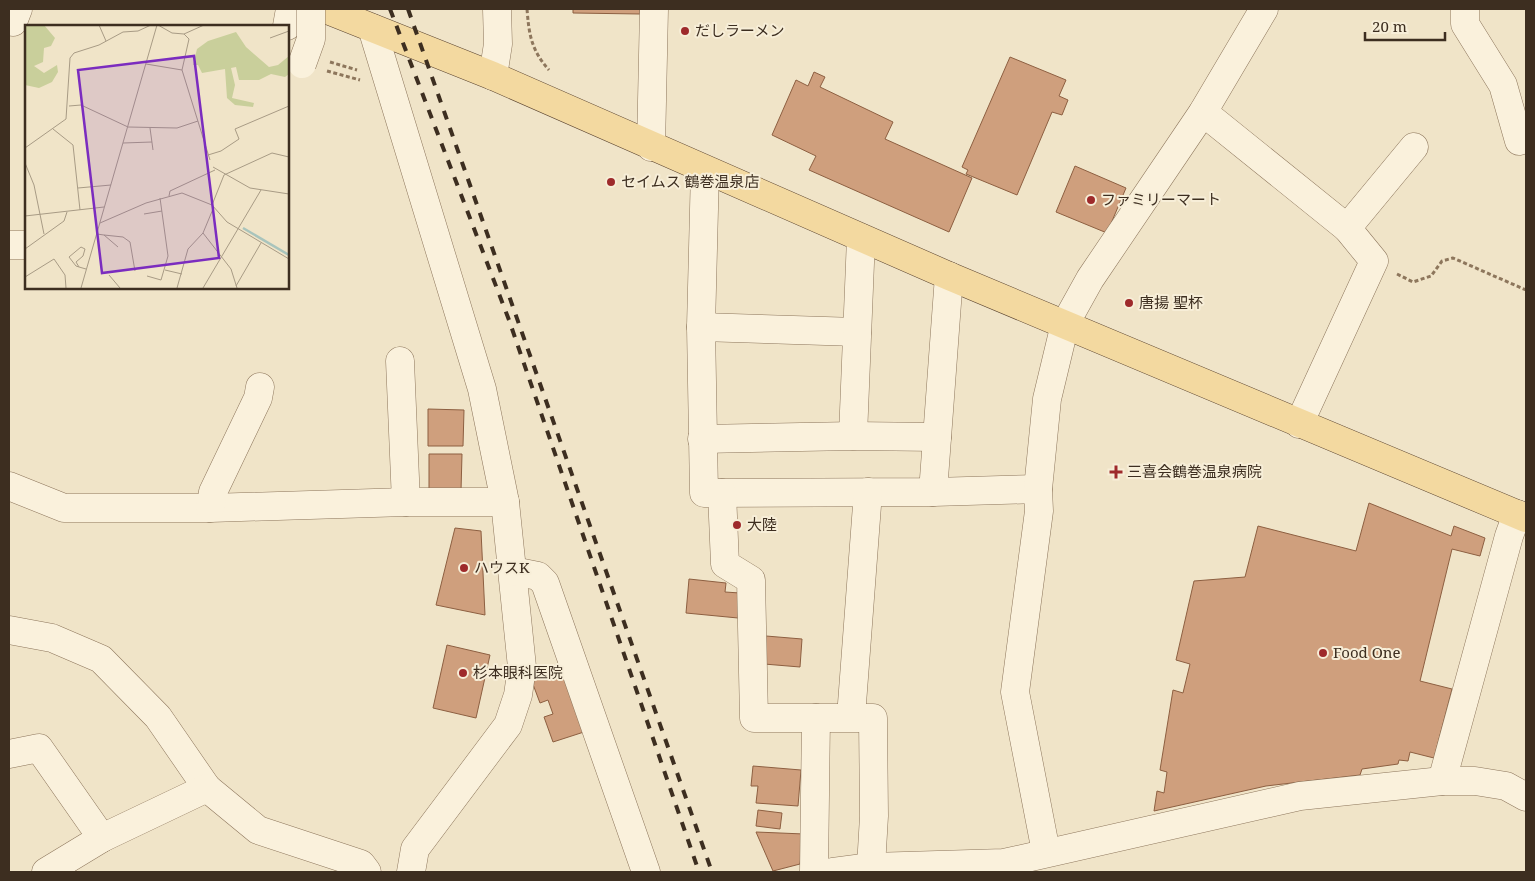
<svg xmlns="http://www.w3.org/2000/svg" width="1535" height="881" viewBox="0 0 1535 881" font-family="'Noto Serif','Noto Sans JP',serif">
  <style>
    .building { fill: #cf9f7d; stroke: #8d5f41 }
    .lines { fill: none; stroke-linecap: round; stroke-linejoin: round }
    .minor-casing { stroke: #8d765c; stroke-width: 29 }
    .major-casing { stroke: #5b4430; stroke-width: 29 }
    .path { stroke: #8d765c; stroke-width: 3; stroke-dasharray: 4 2.5; stroke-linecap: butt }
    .minor { stroke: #faf1dc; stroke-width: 28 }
    .major { stroke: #f3d9a0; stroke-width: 28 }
    .rail { stroke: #3d2e20; stroke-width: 4; stroke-dasharray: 9 9; stroke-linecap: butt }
    .minor-bridge-casing { stroke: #8d765c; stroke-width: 29; stroke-linecap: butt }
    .minor-bridge { stroke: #faf1dc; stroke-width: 28 }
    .poi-dot { fill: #9e2a2b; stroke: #f7eed8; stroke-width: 2 }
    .labels { text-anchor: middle; stroke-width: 4; stroke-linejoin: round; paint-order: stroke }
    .poi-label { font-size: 15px; fill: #3d2e20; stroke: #f7eed8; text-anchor: start }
    .inset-river { fill: none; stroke: #a9c4bc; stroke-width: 2.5 }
    .inset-road { fill: none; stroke: #a89b85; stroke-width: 1 }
    .view { fill: #7b2cbf; fill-opacity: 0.15; stroke: #7b2cbf; stroke-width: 2.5 }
    .inset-edge { fill: none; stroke: #3d2e20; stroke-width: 2.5 }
  </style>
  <rect width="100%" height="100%" fill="#f0e4c8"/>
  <g class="building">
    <polygon points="573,9 640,9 640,14 573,13"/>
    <polygon points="1010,57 1066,80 1059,96 1068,100 1062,115 1052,112 1017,195 966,174 968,170 962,167"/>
    <polygon points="814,72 825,77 820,87 893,122 885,139 972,178 949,232 809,170 816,156 772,135 796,80 808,86"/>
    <polygon points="1075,166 1126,188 1107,233 1056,212"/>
    <polygon points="428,409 464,410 463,446 428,446"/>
    <polygon points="429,454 462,454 461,491 429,491"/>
    <polygon points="1369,503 1451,536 1454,526 1485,538 1480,556 1452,549 1420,681 1452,689 1434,758 1410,752 1408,761 1399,760 1398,764 1362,769 1360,775 1266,786 1154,811 1157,791 1164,793 1167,772 1160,770 1173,690 1183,693 1190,664 1176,660 1194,581 1245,577 1258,526 1356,551"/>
    <polygon points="455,528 481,531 485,615 436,605"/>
    <polygon points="689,579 726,583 725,592 740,593 738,618 686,613"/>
    <polygon points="766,636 802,639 800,667 764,664"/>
    <polygon points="447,645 490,655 476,718 433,708"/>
    <polygon points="565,667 587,731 553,742 544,717 553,714 548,700 540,703 531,679"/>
    <polygon points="753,766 801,770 798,806 756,803 758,786 751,786"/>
    <polygon points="758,810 782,813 780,829 756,826"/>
    <polygon points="756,832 804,834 800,864 773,871"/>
  </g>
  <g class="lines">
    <g class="minor-casing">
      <g id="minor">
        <polyline points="1465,9 1465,24 1503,85 1519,141"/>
        <polyline points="13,22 18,9"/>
        <polyline points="287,26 290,9"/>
        <polyline points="372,28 482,389 505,502 522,667 518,695 508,725 415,849 411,872"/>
        <polyline points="493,76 498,44 497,9"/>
        <polyline points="1203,112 1347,228"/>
        <polyline points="651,147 654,9"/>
        <polyline points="705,170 701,327 704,493 933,492 1038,489"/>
        <polyline points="9,245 26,245"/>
        <polyline points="701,327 857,332"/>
        <polyline points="400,361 406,502"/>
        <polyline points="1299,424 1374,261 1347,228 1414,147"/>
        <polyline points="853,436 861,238"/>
        <polyline points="702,439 853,436 937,437"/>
        <polyline points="9,486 64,508 210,508 406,502 505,502"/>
        <polyline points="933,492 949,276"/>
        <polyline points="722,493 725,564 751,580 754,718 873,718 874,816 871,867"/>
        <polyline points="210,508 213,492 258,398 260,387"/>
        <polyline points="513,571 538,576 545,583 646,872"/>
        <polyline points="9,630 52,638 101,659 158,717 207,788 258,830 361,864 367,872"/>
        <polyline points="851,717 868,492"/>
        <polyline points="9,754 39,748 102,838"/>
        <polyline points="1442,781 1509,536 1517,514"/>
        <polyline points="1046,852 1015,692 1039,511 1038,489 1047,399 1065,324 1090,279 1203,112 1264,9"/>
        <polyline points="46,872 102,838 207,788"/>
        <polyline points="814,872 816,718"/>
        <polyline points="833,872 871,867 1004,863 1300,796 1442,781 1475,781 1506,786 1526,797"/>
      </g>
    </g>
    <g class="major-casing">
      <polyline id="major" points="325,9 493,76 949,276 1526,518"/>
    </g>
    <g class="path">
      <path d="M527,9C529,34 531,50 549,70"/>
      <polyline points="330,62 357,70"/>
      <polyline points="327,71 360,80"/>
      <polyline points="1397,274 1413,282 1431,276 1442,261 1453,258 1526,290"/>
    </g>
    <use href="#minor" class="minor"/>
    <use href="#major" class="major"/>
    <g class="rail">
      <polyline points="390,9 509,320 699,872"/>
      <polyline points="408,9 712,872"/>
    </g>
    <g class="minor-bridge-casing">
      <polyline id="minor-bridge" points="302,64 311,39 311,9"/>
    </g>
    <use href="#minor-bridge" class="minor-bridge"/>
  </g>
  <g class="poi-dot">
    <circle cx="685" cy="31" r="5"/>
    <circle cx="611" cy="182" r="5"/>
    <circle cx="1091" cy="200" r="5"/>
    <circle cx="1129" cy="303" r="5"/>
    <path d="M1113.5 464.5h5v5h5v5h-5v5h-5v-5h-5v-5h5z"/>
    <circle cx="737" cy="525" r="5"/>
    <circle cx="464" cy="568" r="5"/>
    <circle cx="1323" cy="653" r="5"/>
    <circle cx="463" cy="673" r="5"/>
  </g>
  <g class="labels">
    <g class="poi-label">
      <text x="695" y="36">だしラーメン</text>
      <text x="621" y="187">セイムス 鶴巻温泉店</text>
      <text x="1101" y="205">ファミリーマート</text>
      <text x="1139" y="308">唐揚 聖杯</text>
      <text x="1127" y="477">三喜会鶴巻温泉病院</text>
      <text x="747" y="530">大陸</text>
      <text x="474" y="573">ハウスK</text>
      <text x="1333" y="658">Food One</text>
      <text x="473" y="678">杉本眼科医院</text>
    </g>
  </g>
  <g transform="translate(25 25)">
    <rect width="264" height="264" fill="#f0e4c8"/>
    <path d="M0,0H19L30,13L26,21L19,23L18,37L9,41L19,48L32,40L33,47L27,57L14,63L0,60ZM211,7L221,22L244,42L253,40L264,31V49L260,52L246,49L234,55H214L211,42L206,43L210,60L207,73L229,78L228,82L210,80L202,73L200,44L177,48L173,40H168L172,24L183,16Z" fill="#c9cf9b"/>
    <path class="inset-river" d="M218,203L264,230"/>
    <path class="inset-road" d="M74,0L81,16M133,0L147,8L159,9L164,14L157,45L185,135M159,9L179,0M245,13L264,6M121,39L157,45M44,81L56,80L103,102L152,103L173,96M125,103L128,125M28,104L48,120L55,185M98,118L127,117M0,123L41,94L45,33L49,28L74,20L98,7L113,6L126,0M183,130L196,126L214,114L210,104L264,81M264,132L247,128L199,150L187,180L202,197L264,234M0,138L9,160L19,209M188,142L225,163L264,169M53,163L86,160M144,171L145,166L190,145M119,189L137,186M0,191L79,182M75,198L121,178L157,168L187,180M178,208L206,244L212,263M72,209L79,210L93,222M79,210L98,212L105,217L110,246M0,224L39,196L42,187M54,242L51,237L58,231L60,224L56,222L44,232L51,241L54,242L61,244M140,245L157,249M84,250L95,263M122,251L136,255L143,231L135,173M0,252L29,234L40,250L41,263M211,261L236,218M56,263L132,0M152,263L163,224L178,208L188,184M178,263L236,165"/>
    <path class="view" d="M169,31L194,233L77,248L53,45Z"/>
    <rect width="264" height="264" class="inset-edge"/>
  </g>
  <rect width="1535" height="881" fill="none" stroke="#3d2e20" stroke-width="20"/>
  <path d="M1365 32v8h80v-8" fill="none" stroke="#3d2e20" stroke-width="2.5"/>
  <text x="1372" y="32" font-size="15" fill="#3d2e20" stroke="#f7eed8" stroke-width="4" paint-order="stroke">20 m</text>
</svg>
